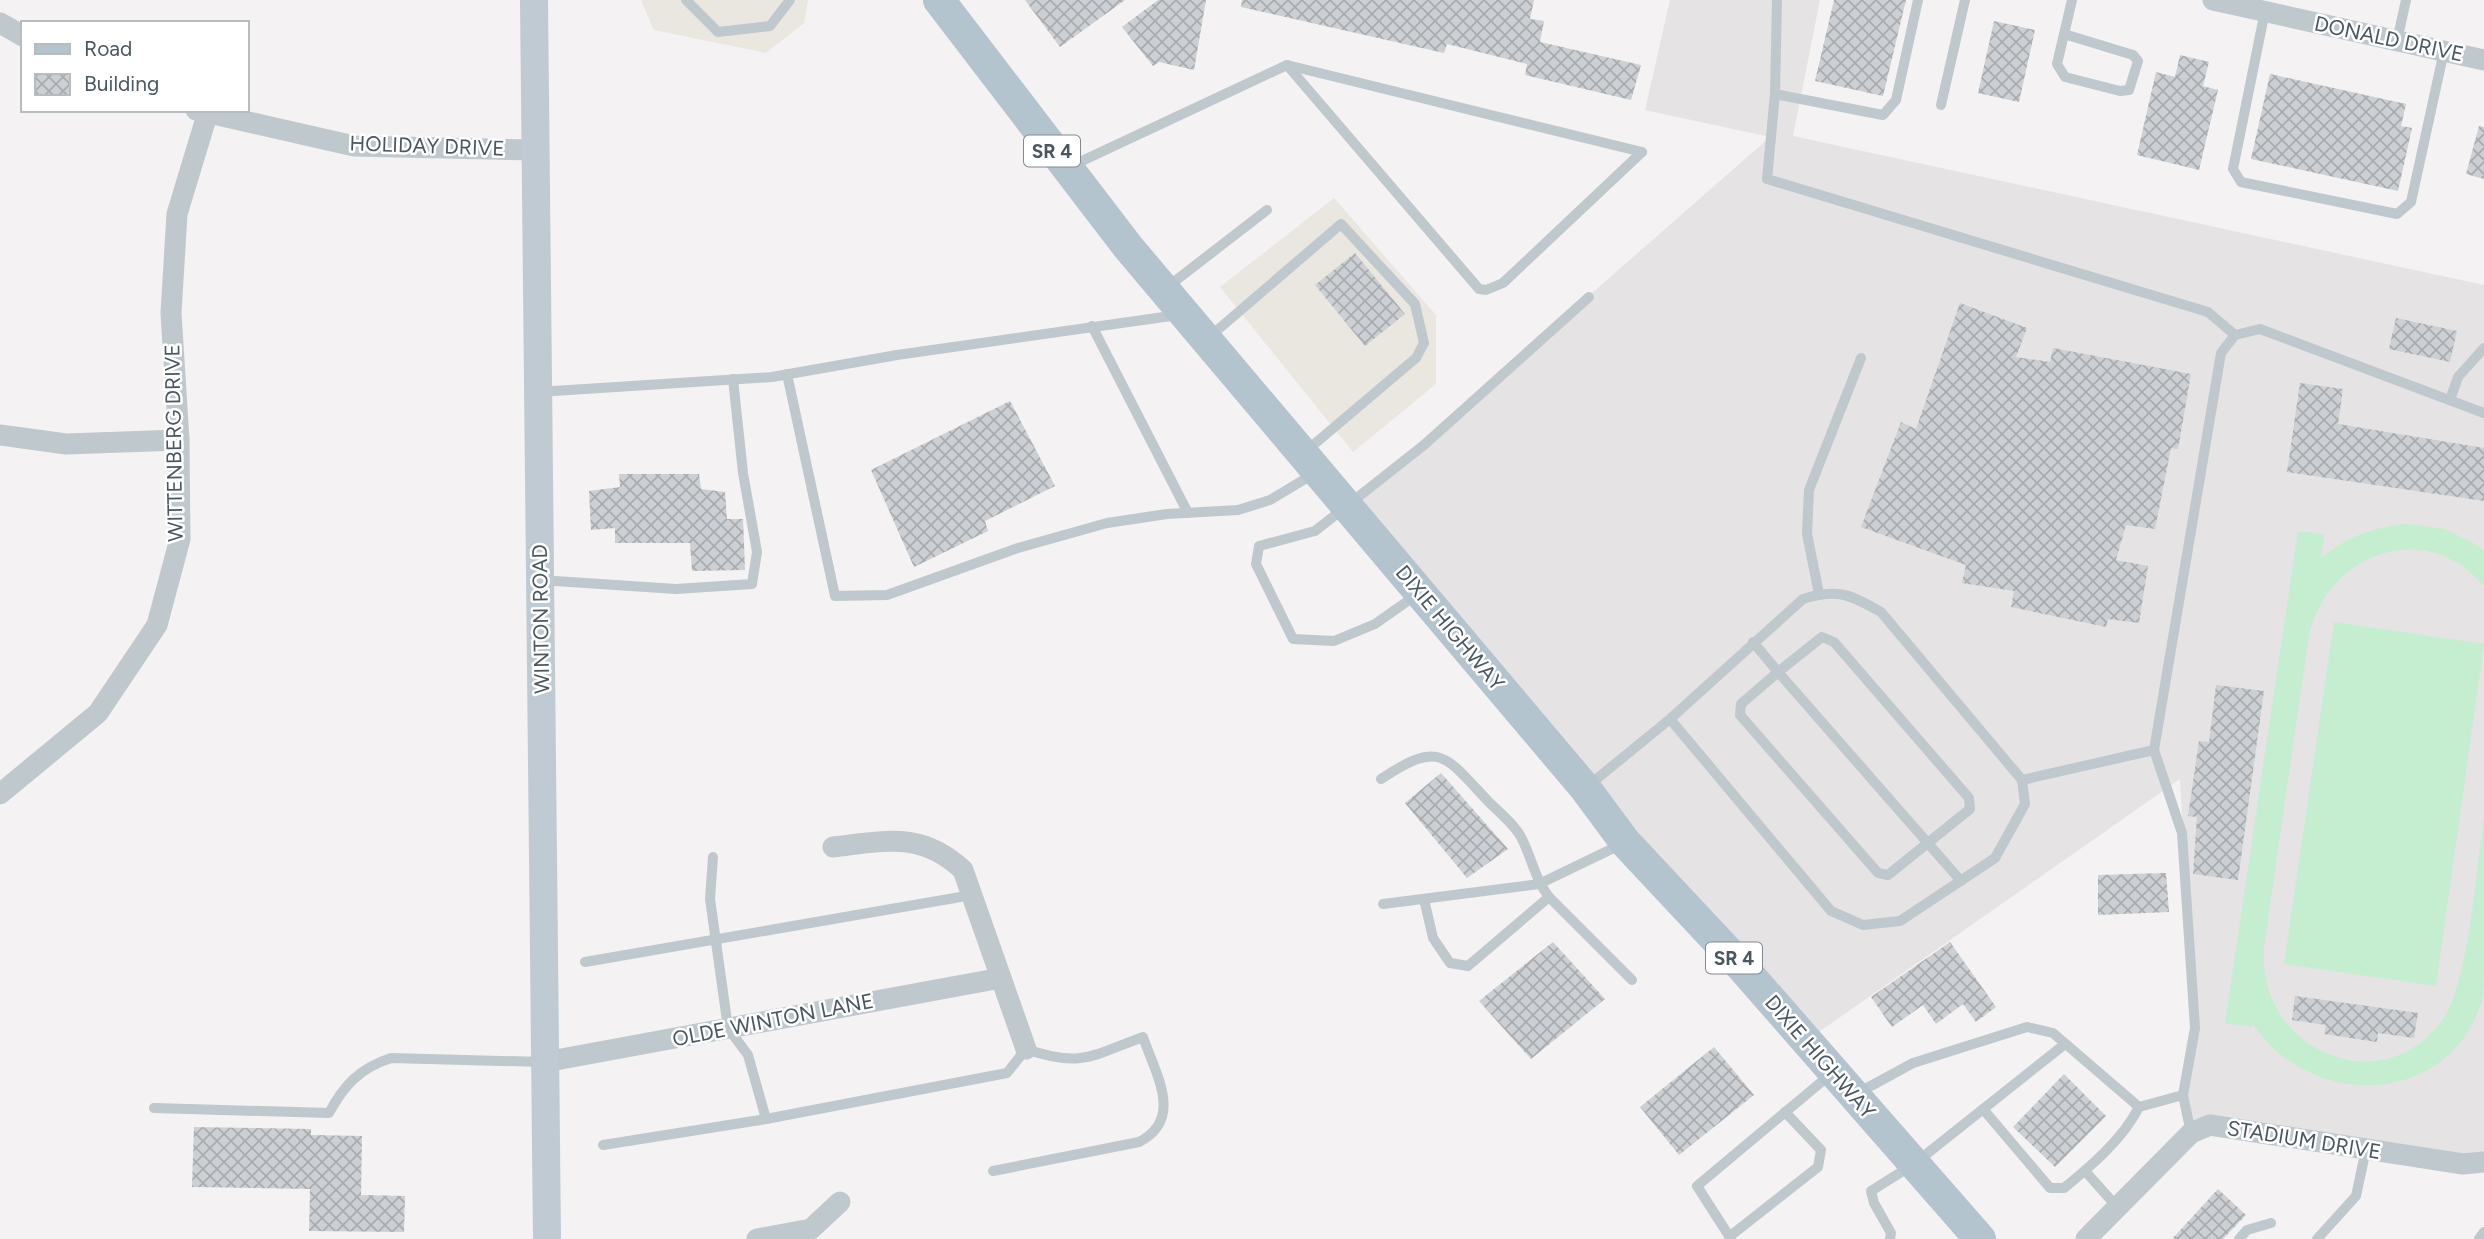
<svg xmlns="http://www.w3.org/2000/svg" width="2484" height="1239" viewBox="0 0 2484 1239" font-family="Figtree,sans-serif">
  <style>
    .commercial { fill: #eae6e0 }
    .education { fill: #e5e3e4 }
    .garden { fill: #c4eecf }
    .building { fill: url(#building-cross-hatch) }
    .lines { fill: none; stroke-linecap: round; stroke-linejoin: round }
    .lane { stroke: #bec8cd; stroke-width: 10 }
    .street { stroke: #bec8cd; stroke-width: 21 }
    .secondary { stroke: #bfcad2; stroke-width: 28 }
    .primary { stroke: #b3c4cf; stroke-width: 32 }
    .labels { text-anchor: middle; stroke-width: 5; stroke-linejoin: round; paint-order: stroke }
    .shield { fill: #fff; stroke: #80898f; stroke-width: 2 }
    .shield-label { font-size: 19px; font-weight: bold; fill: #4a575f }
    .street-label { font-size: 21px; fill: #4a575f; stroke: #fff }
  </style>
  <defs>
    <pattern id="building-cross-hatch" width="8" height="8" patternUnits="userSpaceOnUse" patternTransform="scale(1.75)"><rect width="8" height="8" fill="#ccd0d4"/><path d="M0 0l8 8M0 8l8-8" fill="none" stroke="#a8acaf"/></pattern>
  </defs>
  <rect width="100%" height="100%" fill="#f4f2f2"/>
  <g class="commercial">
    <polygon points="641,0 808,0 804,23 766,53 654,30"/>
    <polygon points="1334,198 1436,315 1436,384 1353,452 1220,287"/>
  </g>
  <polygon class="education" points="1670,0 1820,0 1793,136 2484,285 2484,1162 2191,1133 2183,1095 2195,1028 2180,779 1806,1041 1348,507 1770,137 1645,110"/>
  <g class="garden">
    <path d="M2406,524L2445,529L2481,547L2484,550V586C2426,517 2328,553 2309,635L2264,947C2256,1051 2384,1105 2444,1018C2469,980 2477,864 2484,815C2484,858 2484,901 2484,943C2484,960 2484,980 2483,996C2455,1106 2312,1113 2253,1024L2252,1027L2225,1023L2298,531L2324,535L2321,558C2347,537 2373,527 2406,524Z"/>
    <polygon points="2334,622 2484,644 2436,986 2284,964"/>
  </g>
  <g class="building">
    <polygon points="1025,0 1125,0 1060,47"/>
    <polygon points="1158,0 1206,0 1194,70 1159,62 1153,66 1122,27"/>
    <polygon points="1242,0 1534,0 1530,19 1544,21 1540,42 1641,65 1631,100 1525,75 1527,64 1447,44 1444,53 1241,7"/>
    <polygon points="1834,0 1906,0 1883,96 1815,81"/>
    <polygon points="1994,21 2035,30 2019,102 1978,93"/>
    <polygon points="2180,55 2209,62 2203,86 2218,90 2199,170 2137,155 2156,72 2175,77"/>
    <polygon points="2270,74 2406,104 2401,126 2412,128 2398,191 2251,159"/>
    <polygon points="2479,126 2484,127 2484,179 2466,174"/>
    <polygon points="1355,253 1405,314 1365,346 1315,285"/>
    <polygon points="1960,303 2027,328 2016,357 2050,362 2053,348 2191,374 2178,449 2171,448 2155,529 2126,525 2116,560 2148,566 2139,623 2108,619 2106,627 2011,607 2014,591 1962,583 1966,565 1861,527 1901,422 1916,429"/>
    <polygon points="2396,318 2457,331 2450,362 2389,349"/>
    <polygon points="2300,383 2343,389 2338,424 2484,448 2484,501 2287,472"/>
    <polygon points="1010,401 1055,486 985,521 988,531 914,567 871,470"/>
    <polygon points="619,474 699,474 701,489 725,492 727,519 743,519 745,570 692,571 690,543 615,543 615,528 591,530 589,491 620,487"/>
    <polygon points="2216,685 2264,691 2238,880 2193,874 2197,817 2188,816 2199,741 2209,742"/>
    <polygon points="1441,773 1508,849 1467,878 1405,803"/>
    <polygon points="2166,873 2169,912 2098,915 2098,875"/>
    <polygon points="1553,942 1605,999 1531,1059 1479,1001"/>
    <polygon points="1950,942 1996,1007 1976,1022 1963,1004 1936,1024 1923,1005 1892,1027 1871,997"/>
    <polygon points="2295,996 2418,1013 2414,1038 2378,1033 2377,1042 2324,1034 2326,1025 2292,1020"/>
    <polygon points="1714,1047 1754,1095 1679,1155 1640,1107"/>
    <polygon points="2064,1074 2106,1116 2055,1167 2013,1127"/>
    <polygon points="194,1127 311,1129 311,1135 362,1136 361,1195 405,1196 404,1232 309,1231 310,1189 192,1187"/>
    <polygon points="2218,1189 2246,1215 2223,1239 2172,1239"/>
  </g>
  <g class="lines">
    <g class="lane">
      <polyline points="686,0 718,32 770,26 790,0"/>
      <polyline points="1777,0 1775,94 1767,179 2208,312 2235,335"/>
      <polyline points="2265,11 2233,169 2241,182 2397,214 2411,202 2444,51"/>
      <polyline points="2064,34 2133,55 2138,61 2129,90 2120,91 2065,77 2057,64 2072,0"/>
      <polyline points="2397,41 2406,0"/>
      <polyline points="1287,65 1479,289 1486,290 1503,283 1642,152"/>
      <polyline points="1775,94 1883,115 1896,100 1918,0"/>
      <polyline points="1941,105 1965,0"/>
      <polyline points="1069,167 1287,65 1642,152"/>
      <polyline points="1166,288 1267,210"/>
      <polyline points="1092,326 1188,513"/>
      <polyline points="1207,339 1341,224 1415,304 1424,343 1416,358 1305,452"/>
      <polyline points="787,374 835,596 887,595 1018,548 1107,523 1167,514 1238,510 1270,500 1315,473"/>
      <polyline points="538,392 772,377 897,355 1178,315"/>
      <polyline points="2450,400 2458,377 2484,348"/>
      <polyline points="540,580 676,589 752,584 757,552 743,473 733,379"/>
      <polyline points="1419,593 1375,624 1334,641 1293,639 1256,564 1259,546 1315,531 1424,445 1589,297"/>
      <polyline points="1819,594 1807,534 1809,490 1861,358"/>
      <polyline points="1753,642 1778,672 1741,704 1740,715 1878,873 1888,875 1970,809 1969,798 1834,642 1822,637 1778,672 1961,881"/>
      <polyline points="2154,750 2221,353 2235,335 2260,329 2484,413"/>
      <path d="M1381,779C1439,741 1443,753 1486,799C1497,811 1515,824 1522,839C1532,859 1535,879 1549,897L1468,966L1450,963L1433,938L1424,899"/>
      <polyline points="2022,780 2154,750 2182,833 2195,1028 2183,1095 2191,1133"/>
      <path d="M1588,786L1670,719L1803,599C1838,588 1851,595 1881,612L2022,780L2025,804L1995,858L1900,921L1863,925L1831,911L1670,719"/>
      <polyline points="713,857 710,899 728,1028 748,1055 766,1119"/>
      <polyline points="1549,897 1632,980"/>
      <polyline points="1383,904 1539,884 1622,844"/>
      <polyline points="585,962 972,895"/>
      <path d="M1856,1094L1913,1063L2027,1027L2053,1033L2139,1107C2123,1139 2091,1166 2064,1188H2050L1983,1109"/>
      <polyline points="2139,1107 2183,1095"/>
      <path d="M154,1108L329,1113C344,1085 360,1068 391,1058L543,1062"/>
      <path d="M603,1145L766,1119L1007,1073L1026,1049C1081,1068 1091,1056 1143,1037C1156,1075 1184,1119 1139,1142L993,1171"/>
      <polyline points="2085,1171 2118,1208"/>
      <polyline points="1729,1237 1818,1167 1821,1150 1785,1112"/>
      <polyline points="1731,1239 1697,1186 1832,1073"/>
      <polyline points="1890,1239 1891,1233 1874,1203 1871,1191 1914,1164 2065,1044"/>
      <polyline points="2239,1239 2247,1230 2271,1223"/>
      <polyline points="2317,1239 2356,1196 2366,1149"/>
      <polyline points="2479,1239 2484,1232"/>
    </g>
    <g class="street">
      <polyline points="2213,0 2484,60"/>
      <polyline points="0,23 23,36"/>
      <polyline points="196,110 354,146 536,150"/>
      <polyline points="0,435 66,444 179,440"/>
      <polyline points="0,794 98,713 157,625 180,539 179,440 171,313 177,214 207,115"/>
      <path d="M833,847C886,841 921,831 963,870L1026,1049"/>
      <polyline points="545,1062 1001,978"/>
      <polyline points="757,1239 811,1229 840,1202"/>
      <polyline points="2086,1239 2191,1133 2210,1125 2463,1164 2484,1162"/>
    </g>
    <polyline class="secondary" points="534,0 547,1239"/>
    <polyline class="primary" points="939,0 1128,247 1585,788 1625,842 1742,967 1980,1239"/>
  </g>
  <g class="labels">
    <g class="shield">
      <rect x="1024" y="135.5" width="56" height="31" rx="5"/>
      <rect x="1706" y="942.5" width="56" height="31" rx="5"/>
    </g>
    <g class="shield-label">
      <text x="1052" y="158">SR 4</text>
      <text x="1734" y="965">SR 4</text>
    </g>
    <g class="street-label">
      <text transform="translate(2389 39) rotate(12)" y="7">DONALD DRIVE</text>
      <text transform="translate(427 146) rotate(2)" y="7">HOLIDAY DRIVE</text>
      <text transform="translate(174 443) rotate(-91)" y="7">WITTENBERG DRIVE</text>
      <text transform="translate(541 619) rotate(-91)" y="7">WINTON ROAD</text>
      <text transform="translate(1450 628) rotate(50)" y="7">DIXIE HIGHWAY</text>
      <text transform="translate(773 1020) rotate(-11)" y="7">OLDE WINTON LANE</text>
      <text transform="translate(1820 1057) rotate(49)" y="7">DIXIE HIGHWAY</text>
      <text transform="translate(2304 1140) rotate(9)" y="7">STADIUM DRIVE</text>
    </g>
  </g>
  <rect x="21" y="21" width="228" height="91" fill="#ffffff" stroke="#b7bcbf" stroke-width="2"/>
  <rect x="35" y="44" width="35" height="10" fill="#b3c4cf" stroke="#b7bcbf" stroke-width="2"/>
  <text x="84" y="56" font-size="21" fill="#4a575f">Road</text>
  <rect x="35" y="74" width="35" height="21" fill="url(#building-cross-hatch)" stroke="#b7bcbf" stroke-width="2"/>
  <text x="84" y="91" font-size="21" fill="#4a575f">Building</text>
</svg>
